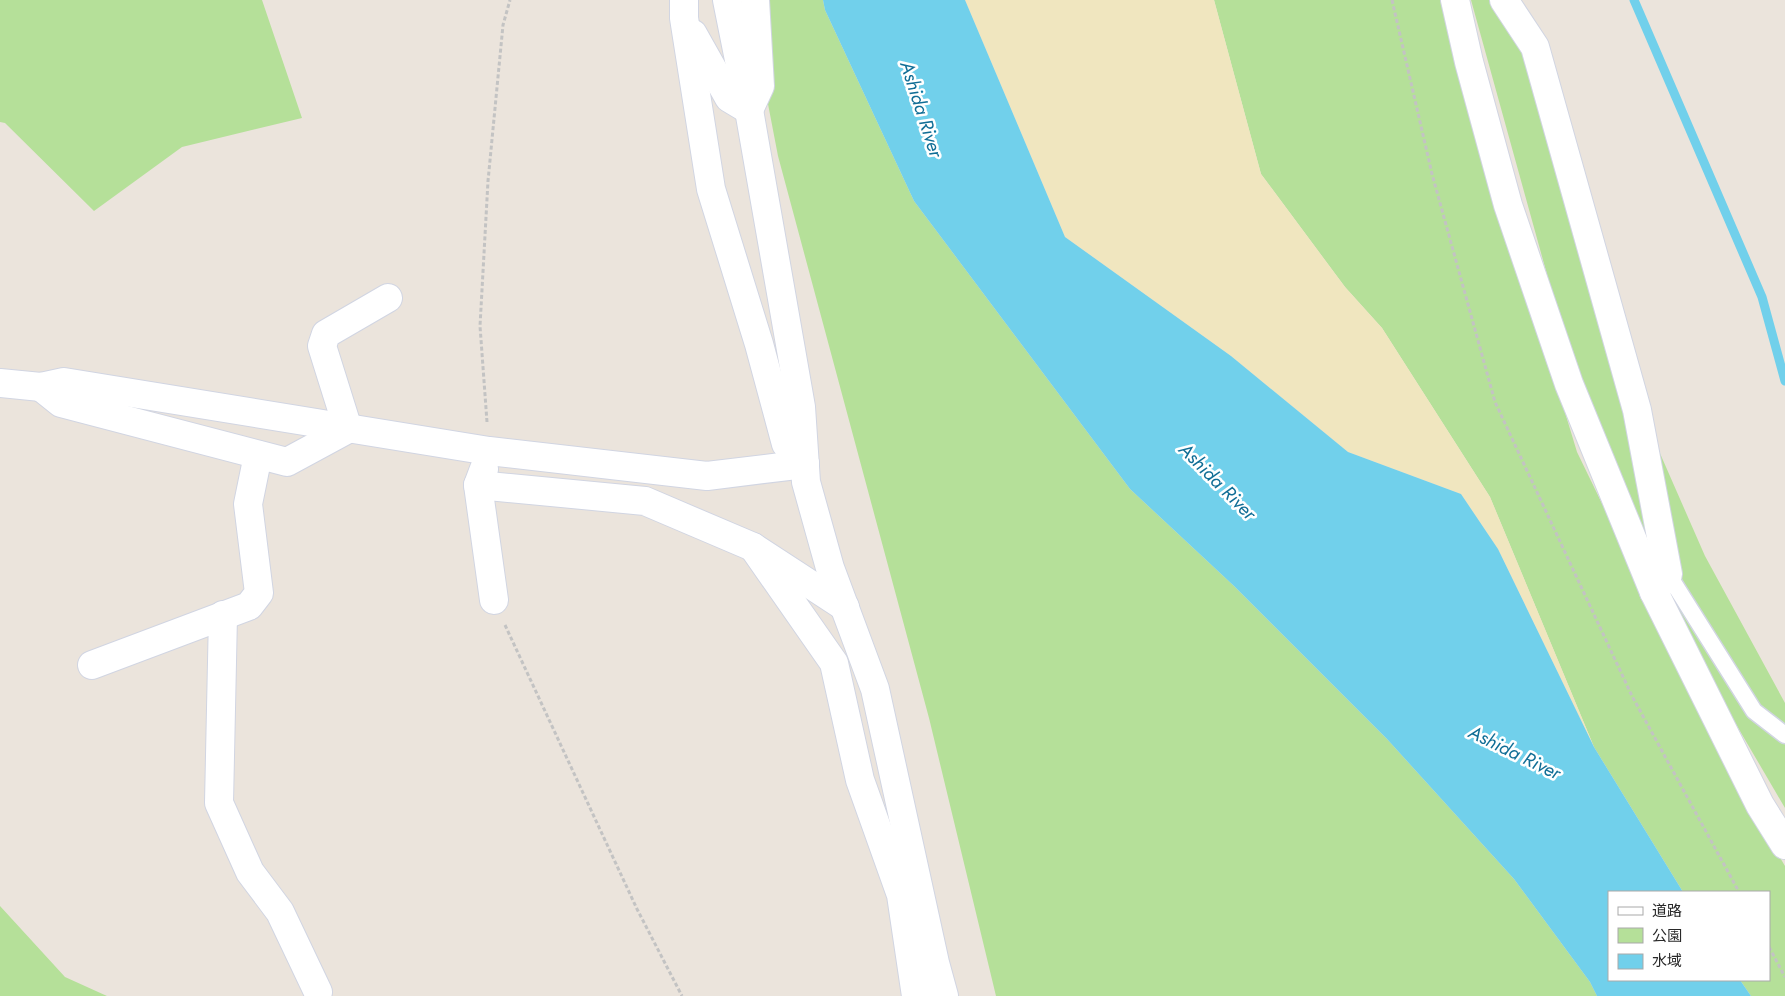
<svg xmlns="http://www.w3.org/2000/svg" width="1785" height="996" viewBox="0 0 1785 996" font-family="Jost,'Noto Sans JP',sans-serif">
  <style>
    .green { fill: #b5e099 }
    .sand { fill: #f0e6bf }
    .water { fill: #71d0eb }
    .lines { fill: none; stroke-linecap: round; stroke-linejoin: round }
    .stream { stroke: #71d0eb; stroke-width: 9 }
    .lane-casing { stroke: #d1d5e2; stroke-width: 19 }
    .street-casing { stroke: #d1d5e2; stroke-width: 30 }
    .secondary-casing { stroke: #d1d5e2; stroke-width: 30 }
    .path { stroke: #c3c3c3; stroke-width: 3; stroke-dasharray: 4 2.5; stroke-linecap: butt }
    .lane { stroke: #fff; stroke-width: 16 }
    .street { stroke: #fff; stroke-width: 28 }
    .secondary { stroke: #fff; stroke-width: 28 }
    .labels { text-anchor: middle; stroke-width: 5; stroke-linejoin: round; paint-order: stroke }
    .water-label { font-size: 19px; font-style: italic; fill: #116e96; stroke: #fff }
  </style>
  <rect width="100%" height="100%" fill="#ebe4dc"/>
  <g class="green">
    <polygon points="0,0 262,0 302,118 182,147 94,211 5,123 0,122"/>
    <polygon points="748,0 823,0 825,10 914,201 1130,489 1234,586 1387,739 1514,879 1590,982 1597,996 996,996 929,718 778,156"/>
    <polygon points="1214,0 1444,0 1452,39 1577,452 1746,800 1785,866 1785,996 1751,996 1740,980 1769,980 1769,892 1683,892 1594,747 1490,497 1382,328 1345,287 1261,174"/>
    <polygon points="1471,0 1521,0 1609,337 1705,556 1785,703 1785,808 1689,644 1569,354"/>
    <polygon points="0,906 65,977 107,996 0,996"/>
  </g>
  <polygon class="sand" points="965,0 1214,0 1261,174 1345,287 1382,328 1490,497 1594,747 1498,549 1461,494 1348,452 1231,356 1065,237"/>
  <polygon class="water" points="823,0 965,0 1065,237 1231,356 1348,452 1461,494 1498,549 1594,747 1683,892 1609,892 1609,980 1740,980 1751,996 1597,996 1590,982 1514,879 1387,739 1234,586 1130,489 914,201 825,10"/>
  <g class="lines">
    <polyline class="stream" points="1634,0 1762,297 1785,381"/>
    <g class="lane-casing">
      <polyline id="lane" points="1668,574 1754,711 1785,735"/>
    </g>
    <g class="street-casing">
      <g id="street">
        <polyline points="684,0 684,18 711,189 759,344 786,444 805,464"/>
        <polyline points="1455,0 1469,62 1508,205 1569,384 1654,592 1760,805 1785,845"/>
        <polyline points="1504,0 1535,47 1637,410 1668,574 1654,592"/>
        <polyline points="693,34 729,98 749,110 760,86 755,0"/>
        <polyline points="0,383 41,387 64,382 489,451 707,476 805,464"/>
        <polyline points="41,387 61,403 287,462 348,429 322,346 326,334 388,298"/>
        <polyline points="484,469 478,485 494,600"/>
        <polyline points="478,485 645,501 753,547 845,607"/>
        <polyline points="753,547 834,663 860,780 901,895 916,996"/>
        <polyline points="223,615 219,803 250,872 280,912 318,992"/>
        <polyline points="92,665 249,606 259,593 248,504 258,455"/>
      </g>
    </g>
    <g class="secondary-casing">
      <polyline id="secondary" points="727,0 749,110 801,407 806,482 830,568 875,689 935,963 944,996"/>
    </g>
    <g class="path">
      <polyline points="1392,0 1432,174 1495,402 1632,696 1739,892"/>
      <polyline points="487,422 480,326 488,181 503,25 510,0"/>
      <polyline points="505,625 637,909 682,996"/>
      <polyline points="1769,947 1785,977"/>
    </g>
    <use href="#lane" class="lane"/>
    <use href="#street" class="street"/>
    <use href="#secondary" class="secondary"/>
  </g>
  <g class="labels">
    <g class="water-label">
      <text transform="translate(922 109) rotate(72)" y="7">Ashida River</text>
      <text transform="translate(1218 481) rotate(45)" y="7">Ashida River</text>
      <text transform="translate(1515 752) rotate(26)" y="7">Ashida River</text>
    </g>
  </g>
  <rect x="1608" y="891" width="162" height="90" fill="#ffffff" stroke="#a9a9a9"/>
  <rect x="1618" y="907" width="25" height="8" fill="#ffffff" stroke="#a9a9a9"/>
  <text x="1652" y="916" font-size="15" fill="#292929">道路</text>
  <rect x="1618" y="928" width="25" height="15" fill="#b5e099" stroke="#a9a9a9"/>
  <text x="1652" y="941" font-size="15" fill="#292929">公園</text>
  <rect x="1618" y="954" width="25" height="15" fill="#71d0eb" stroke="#a9a9a9"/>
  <text x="1652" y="966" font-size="15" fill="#292929">水域</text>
</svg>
